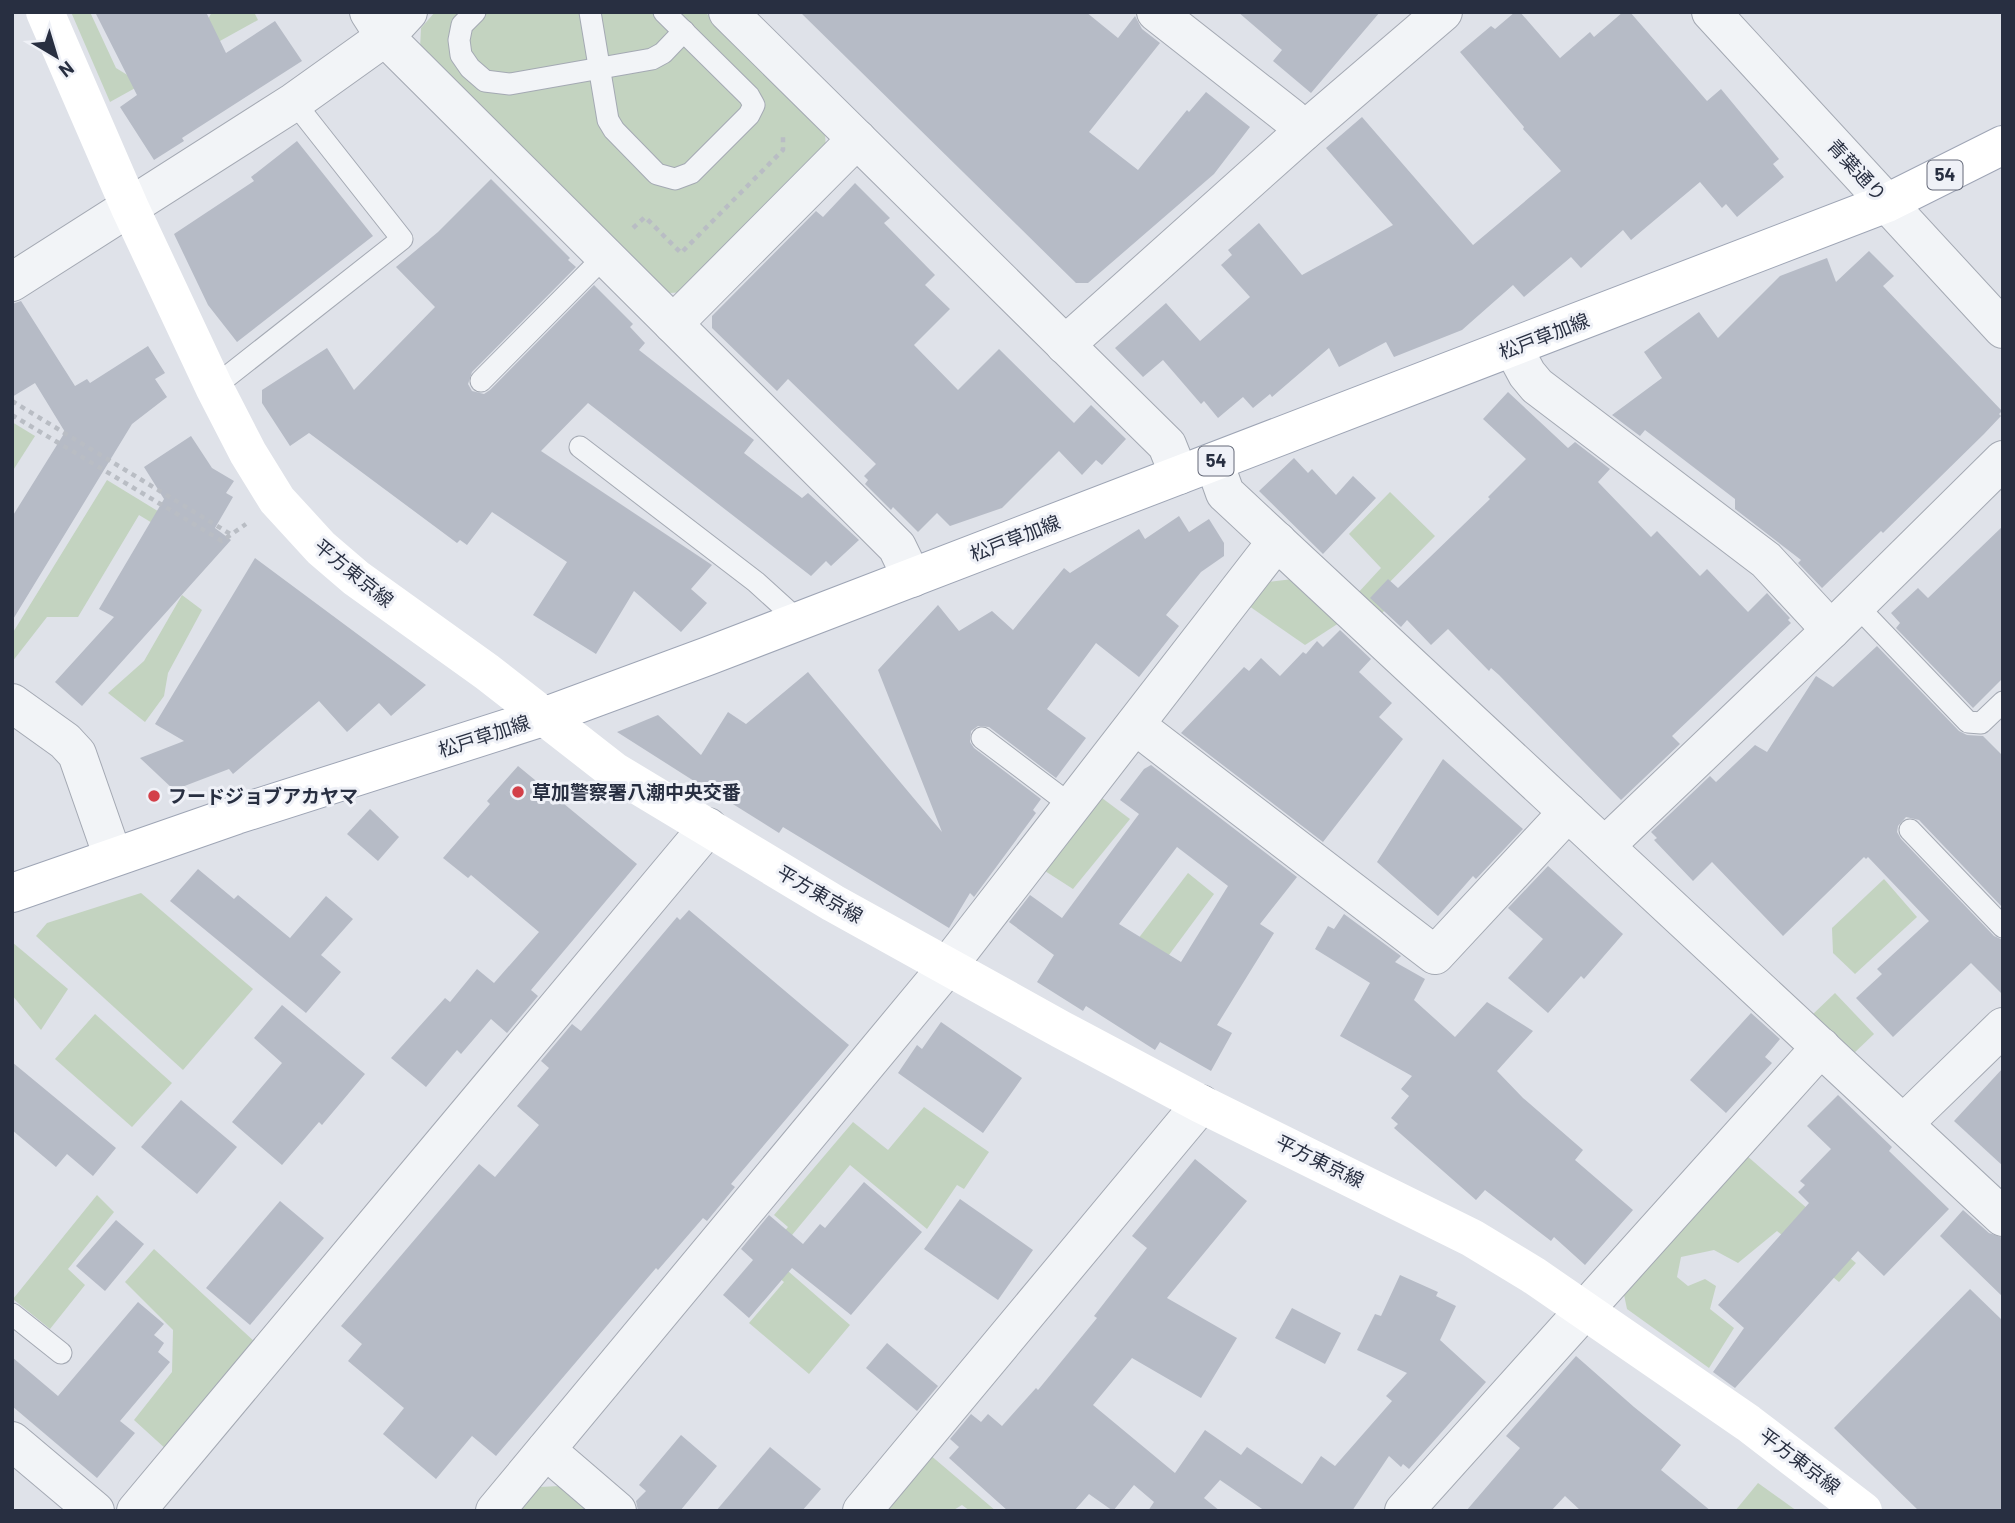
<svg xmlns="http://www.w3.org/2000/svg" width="2015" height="1523" viewBox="0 0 2015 1523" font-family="Barlow,'Noto Sans JP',sans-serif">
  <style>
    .green { fill: #c3d3c0 }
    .building { fill: #b6bbc6; fill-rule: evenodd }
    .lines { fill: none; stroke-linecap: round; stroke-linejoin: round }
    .service-casing { stroke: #a4a9b3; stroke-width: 23 }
    .minor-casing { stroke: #a4a9b3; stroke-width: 40 }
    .tertiary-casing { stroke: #a4a9b3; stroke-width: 40 }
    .primary-casing { stroke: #9ea5b5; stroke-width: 40 }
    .path { stroke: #b9bdc4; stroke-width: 4.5; stroke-dasharray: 5 5; stroke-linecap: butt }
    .service { stroke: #f2f4f7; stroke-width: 21 }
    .minor { stroke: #f2f4f7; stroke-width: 38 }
    .tertiary { stroke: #f2f4f7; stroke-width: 38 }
    .secondary { stroke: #fff; stroke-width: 38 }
    .primary { stroke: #fff; stroke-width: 38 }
    .poi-dot { fill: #d34049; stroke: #eff1f7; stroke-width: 2.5 }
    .labels { text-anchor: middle; stroke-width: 6; stroke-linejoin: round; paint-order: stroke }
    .shield { fill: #eff1f7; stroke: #646978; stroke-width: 2 }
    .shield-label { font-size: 18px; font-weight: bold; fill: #282f41 }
    .street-label { font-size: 19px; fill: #282f41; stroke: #eff1f7 }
    .poi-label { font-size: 19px; font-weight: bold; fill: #282f41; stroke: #eff1f7; text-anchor: start }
  </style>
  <rect width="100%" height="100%" fill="#dfe2e9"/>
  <g class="green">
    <polygon points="71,12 90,12 116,68 129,76 195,42 212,12 254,12 258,20 110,102"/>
    <polygon points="435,12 705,12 825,132 826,151 688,292 669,293 420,49 421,28"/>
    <polygon points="12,422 35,436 12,472"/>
    <polygon points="107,480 210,543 202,553 139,515 78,617 47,617 12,662 12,634"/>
    <polygon points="1390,492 1435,536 1378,594 1387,607 1380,616 1357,594 1381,568 1349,534"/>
    <polygon points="1293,579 1339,623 1305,645 1249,606 1267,582"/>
    <polygon points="182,595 202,610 168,673 164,696 145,722 108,693 144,661"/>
    <polygon points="1102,798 1130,819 1073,889 1045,871"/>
    <polygon points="1188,873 1214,894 1166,959 1138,939"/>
    <polygon points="1884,879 1917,917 1855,974 1833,953 1832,928"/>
    <polygon points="141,893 253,989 183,1070 36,936 47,923"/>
    <polygon points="12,942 68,989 41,1030 12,995"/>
    <polygon points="1835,993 1874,1034 1852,1055 1811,1016"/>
    <polygon points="95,1014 172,1083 132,1127 55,1059"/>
    <polygon points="924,1107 989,1152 964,1189 957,1185 927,1229 850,1165 773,1258 850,1325 809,1374 749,1323 784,1282 759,1261 788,1227 774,1215 853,1122 888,1150"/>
    <polygon points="1746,1155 1832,1230 1826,1238 1856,1263 1839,1282 1777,1231 1738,1263 1714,1250 1681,1257 1677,1277 1688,1286 1705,1279 1716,1286 1710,1309 1734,1328 1709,1368 1627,1309 1623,1290"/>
    <polygon points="97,1195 114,1212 68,1269 85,1285 50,1329 13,1299"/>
    <polygon points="154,1249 256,1343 167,1450 134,1420 172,1372 173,1330 125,1282"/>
    <polygon points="929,1454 996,1511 970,1511 962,1505 952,1511 882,1511"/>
    <polygon points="1758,1483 1797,1511 1735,1511"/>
    <polygon points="560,1486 589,1511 520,1511 539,1487"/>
  </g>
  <g class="building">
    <polygon points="95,12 206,12 226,53 275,21 302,61 182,138 184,141 154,160 120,107 137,95"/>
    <polygon points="800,12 1086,12 1118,38 1135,16 1142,29 1160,43 1089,132 1138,170 1187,110 1189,112 1206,92 1250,127 1214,174 1088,283 1076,283"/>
    <polygon points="1238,12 1380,12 1311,93 1273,61 1282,50"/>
    <polygon points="1515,12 1520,12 1560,58 1590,32 1594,37 1623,12 1630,12 1707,101 1721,89 1779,159 1773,164 1784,177 1737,217 1726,204 1722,208 1700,182 1631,240 1623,230 1581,268 1571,257 1524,297 1513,285 1462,330 1394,357 1386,342 1339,367 1329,348 1272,397 1270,394 1253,408 1243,397 1218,418 1204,401 1201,404 1163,360 1143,377 1115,348 1166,303 1200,341 1250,297 1221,265 1232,255 1228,250 1259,223 1302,275 1393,225 1326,148 1362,117 1473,245 1561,171 1523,129 1524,127 1460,52 1491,26 1495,29"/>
    <polygon points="297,141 373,236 237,342 208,305 174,234 254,181 251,177"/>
    <polygon points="491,179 570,258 568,260 576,267 472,372 468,384 472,391 484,394 490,390 594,285 633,324 630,327 645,343 639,350 754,440 744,453 802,498 808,493 859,540 831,566 826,561 811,576 588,403 541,451 712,565 691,589 707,603 681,632 634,591 596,654 533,615 567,562 492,512 467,545 460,540 457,543 309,433 290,446 262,403 262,390 327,348 354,390 435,307 396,267 438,232"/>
    <polygon points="855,183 890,218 884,223 935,275 925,285 950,309 914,345 958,390 999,349 1074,423 1091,405 1126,439 1102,465 1096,460 1082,475 1059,451 1002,508 950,526 937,513 918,532 893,507 891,510 865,484 868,480 864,476 876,464 788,379 777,391 712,328 712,316 816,211 823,217"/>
    <polygon points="1869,251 1894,276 1883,286 2002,411 1999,414 2001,416 1984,434 1883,533 1881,531 1822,588 1798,563 1801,560 1735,509 1735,499 1645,430 1640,436 1612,415 1662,378 1644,352 1699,312 1718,338 1780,276 1827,258 1836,282"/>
    <polygon points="21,301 75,386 87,379 90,383 148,346 165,373 155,379 167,397 132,424 12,621 12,517 65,432 35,383 12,397 12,304"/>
    <polygon points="1508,392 1568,448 1575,442 1610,469 1598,482 1651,537 1657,531 1700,576 1707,569 1748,612 1767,593 1790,618 1788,620 1791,623 1672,736 1680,744 1621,800 1499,675 1491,668 1489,671 1448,629 1431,645 1407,620 1401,627 1370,598 1388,579 1398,588 1490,499 1488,497 1526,459 1483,419"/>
    <polygon points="191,436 212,468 234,481 226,493 233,497 215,528 231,540 82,706 55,682 114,617 99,609 164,499 144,467"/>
    <polygon points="1294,458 1308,473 1312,469 1336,495 1353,476 1376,498 1323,554 1259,491"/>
    <polygon points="1179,516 1189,532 1209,519 1224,543 1224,556 1201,572 1166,615 1179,626 1139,677 1096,643 1047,709 1086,738 1056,778 989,727 978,726 971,731 970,742 974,748 1041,799 1033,810 1036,813 974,897 970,893 949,928 783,827 779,833 728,801 727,802 617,732 658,715 701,755 728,712 746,724 808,672 942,832 878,670 938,605 959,631 992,611 1013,630 1064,568 1070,573 1139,529 1145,539"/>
    <polygon points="2003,526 2003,678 1973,708 1896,628 1900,623 1891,613 1918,588 1928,598"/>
    <polygon points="255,558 426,685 391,716 379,703 347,732 319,701 233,774 229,769 174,790 140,758 184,741 155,724"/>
    <polygon points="1340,630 1371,659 1359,672 1392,703 1379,717 1403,739 1323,842 1181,733 1244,667 1249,671 1261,658 1280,676 1303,652 1306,654 1317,641 1323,647"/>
    <polygon points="1877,646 1959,731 1967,735 1983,736 2003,756 2003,908 1919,820 1906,817 1898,826 1897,832 1901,839 1994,936 2003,940 2003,995 1971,963 1893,1037 1856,998 1882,974 1877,969 1929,921 1868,857 1866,859 1864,857 1783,936 1712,862 1693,881 1654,840 1657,838 1651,832 1710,776 1716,782 1755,745 1767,752 1816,676 1833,687"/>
    <polygon points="1443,759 1523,829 1476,879 1473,876 1438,916 1377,862"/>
    <path d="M1151,765L1297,877L1260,924L1274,933L1217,1025L1232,1033L1211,1071L1160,1042L1155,1050L1086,1006L1083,1011L1037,982L1054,955L1009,922L1030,895L1062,918L1139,814L1120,800L1144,769ZM1177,847L1228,886L1181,962L1119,924Z"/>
    <polygon points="518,766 637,864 531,990 538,996 507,1033 491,1019 461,1054 457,1050 426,1087 391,1058 445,998 450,1002 477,969 494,983 539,932 471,875 468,878 443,858 490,804 487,801"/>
    <polygon points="370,809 399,837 378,861 347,834"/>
    <polygon points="1548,866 1623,934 1584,979 1581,976 1548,1013 1508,978 1543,939 1508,908"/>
    <polygon points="198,869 234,899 238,895 290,938 326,896 353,919 321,955 341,972 306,1013 170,901"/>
    <polygon points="689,910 849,1045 731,1184 735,1187 707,1221 703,1218 658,1270 656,1268 496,1456 472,1436 436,1479 383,1434 404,1408 348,1361 362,1344 341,1326 479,1164 495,1177 539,1125 517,1106 549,1068 541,1061 572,1024 581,1031 677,917 680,920"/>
    <polygon points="1344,914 1401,956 1395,962 1425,979 1414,1000 1455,1037 1487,1002 1533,1031 1497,1071 1523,1098 1583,1150 1575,1160 1633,1210 1585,1265 1554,1237 1551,1241 1485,1190 1476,1200 1394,1128 1398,1124 1391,1118 1409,1096 1401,1089 1412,1076 1340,1036 1370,983 1315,949 1328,926 1334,929"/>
    <polygon points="282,1005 365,1074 322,1125 319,1122 282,1165 232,1122 282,1063 254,1038"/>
    <polygon points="1751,1013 1780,1039 1765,1057 1772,1063 1726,1113 1690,1080"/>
    <polygon points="941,1022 1022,1078 983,1133 898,1073 917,1045 922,1049"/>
    <polygon points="12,1062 116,1148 93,1176 67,1154 56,1167 12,1130"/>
    <polygon points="2003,1068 2003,1166 1954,1121"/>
    <polygon points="1838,1095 1892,1147 1889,1151 1949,1209 1884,1276 1858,1251 1735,1388 1713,1372 1744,1328 1718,1305 1809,1203 1798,1192 1805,1185 1800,1181 1831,1149 1807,1126"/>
    <polygon points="181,1100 237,1147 197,1194 141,1147"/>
    <polygon points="1195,1159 1247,1201 1167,1298 1237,1338 1201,1398 1132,1358 1093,1405 1175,1473 1205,1430 1241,1455 1247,1447 1302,1484 1321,1456 1335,1466 1392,1401 1386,1396 1407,1373 1357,1350 1375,1314 1381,1316 1400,1275 1438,1292 1436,1296 1456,1306 1440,1340 1486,1382 1409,1469 1403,1464 1401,1467 1389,1456 1352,1511 1265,1511 1220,1480 1204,1498 1220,1511 1148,1511 1154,1502 1134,1485 1113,1511 1089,1494 1074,1511 1008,1511 949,1458 959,1447 950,1439 971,1414 981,1422 988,1414 1002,1426 1036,1388 1038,1390 1097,1318 1094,1316 1147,1248 1132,1236"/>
    <polygon points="864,1182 922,1232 851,1315 792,1268 749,1318 723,1295 753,1260 741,1249 769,1215 803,1244 820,1224 825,1228"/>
    <polygon points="960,1199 1033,1250 998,1300 924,1249"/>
    <polygon points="280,1201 324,1238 250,1325 206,1288"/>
    <polygon points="1963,1210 1989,1233 2003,1238 2003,1297 1940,1236"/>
    <polygon points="116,1220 144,1244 105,1291 76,1266"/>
    <polygon points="1970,1289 2003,1321 2003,1511 1919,1511 1834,1428"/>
    <polygon points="138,1302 164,1324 154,1335 164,1343 158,1352 170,1362 120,1421 135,1433 97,1478 12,1406 12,1357 58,1396"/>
    <polygon points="1292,1308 1341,1333 1325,1364 1275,1338"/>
    <polygon points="887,1343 938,1386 917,1411 866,1368"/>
    <polygon points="1576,1356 1634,1407 1681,1445 1661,1470 1711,1511 1581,1511 1565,1496 1551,1511 1466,1511 1520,1448 1506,1436"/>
    <polygon points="681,1435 717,1466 680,1511 638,1511 636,1501 646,1491 639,1485"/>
    <polygon points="770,1447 821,1489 802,1511 716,1511"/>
  </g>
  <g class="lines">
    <g class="service-casing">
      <g id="service">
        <polyline points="475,12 462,25 459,40 461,55 470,68 485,81 510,84 652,59 663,53 684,31"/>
        <polyline points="590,12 608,120 614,130 657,174 675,179 691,173 749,115 754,105 749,96 664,12"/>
        <polyline points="481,381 605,256"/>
        <polyline points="214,387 402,239 294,102"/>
        <polyline points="580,447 756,582 799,621"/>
        <polyline points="1856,605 1968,722 1981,723 2003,702"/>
        <polyline points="982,738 1072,806"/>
        <polyline points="1910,830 2003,927"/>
        <polyline points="12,1314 61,1353"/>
      </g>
    </g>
    <g class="minor-casing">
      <g id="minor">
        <polyline points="369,12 385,37 897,547 912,578"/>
        <polyline points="728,12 1167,445 1179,475"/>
        <polyline points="1156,12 1291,118 1303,132"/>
        <polyline points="12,282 294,102 385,37 408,12"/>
        <polyline points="673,324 857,139"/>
        <polyline points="1065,345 1303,132 1443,12"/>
        <polyline points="1513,348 1527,374 1537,386 1766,560 1831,630"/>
        <polyline points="1214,462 1225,493 2003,1217"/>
        <polyline points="12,703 65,741 77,754 113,857"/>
        <polyline points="1135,725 1435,955 1568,812"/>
        <polyline points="1605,846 1831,630 2003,460"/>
        <polyline points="1903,1124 2003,1027"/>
        <polyline points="12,1441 95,1511"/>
        <polyline points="546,1450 617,1511"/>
        <polyline points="136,1511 708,827"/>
        <polyline points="495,1511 947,967 1277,541"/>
        <polyline points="862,1511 1201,1104"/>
        <polyline points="1404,1511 1821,1047"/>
      </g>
    </g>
    <g class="tertiary-casing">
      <polyline id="tertiary" points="1711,12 2003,329"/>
    </g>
    <g class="primary-casing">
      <polyline id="primary" points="12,893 236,815 543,717 708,656 1887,203 2003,145"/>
    </g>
    <g class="path">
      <polyline points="633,228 645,217 681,253 783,150 783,133"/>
      <polyline points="12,401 232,535"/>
      <polyline points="12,415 222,541 246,524"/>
    </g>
    <use href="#service" class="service"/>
    <use href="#minor" class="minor"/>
    <use href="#tertiary" class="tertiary"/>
    <polyline class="secondary" points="45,12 130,208 214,387 248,453 277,500 321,548 356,578 487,672 614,771 833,903 1062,1030 1201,1104 1472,1238 1533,1275 1748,1423 1863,1511"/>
    <use href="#primary" class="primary"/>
  </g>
  <g class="poi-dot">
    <circle cx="518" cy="792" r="7"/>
    <circle cx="154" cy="796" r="7"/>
  </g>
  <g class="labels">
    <g class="shield">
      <rect x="1927.5" y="160.5" width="35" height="29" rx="5"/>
      <rect x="1198.5" y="446.5" width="35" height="29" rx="5"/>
    </g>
    <g class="shield-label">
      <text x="1945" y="181">54</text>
      <text x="1216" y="467">54</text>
    </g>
    <g class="street-label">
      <text transform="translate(1857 170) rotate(47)" y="7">青葉通り</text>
      <text transform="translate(1544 336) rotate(-21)" y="7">松戸草加線</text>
      <text transform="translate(1015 538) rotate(-21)" y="7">松戸草加線</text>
      <text transform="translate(354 573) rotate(39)" y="7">平方東京線</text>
      <text transform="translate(484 736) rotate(-18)" y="7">松戸草加線</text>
      <text transform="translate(820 894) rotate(30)" y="7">平方東京線</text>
      <text transform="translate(1320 1161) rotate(26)" y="7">平方東京線</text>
      <text transform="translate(1800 1461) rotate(37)" y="7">平方東京線</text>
    </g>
    <g class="poi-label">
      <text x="532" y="799">草加警察署八潮中央交番</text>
      <text x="168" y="803">フードジョブアカヤマ</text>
    </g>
  </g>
  <rect width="2015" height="1523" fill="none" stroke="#282f41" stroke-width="28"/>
  <g transform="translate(56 56) rotate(142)" stroke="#eff1f7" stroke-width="5" paint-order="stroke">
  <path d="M0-5L12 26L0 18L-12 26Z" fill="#282f41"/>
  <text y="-10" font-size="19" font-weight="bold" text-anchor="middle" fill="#282f41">N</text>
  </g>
</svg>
